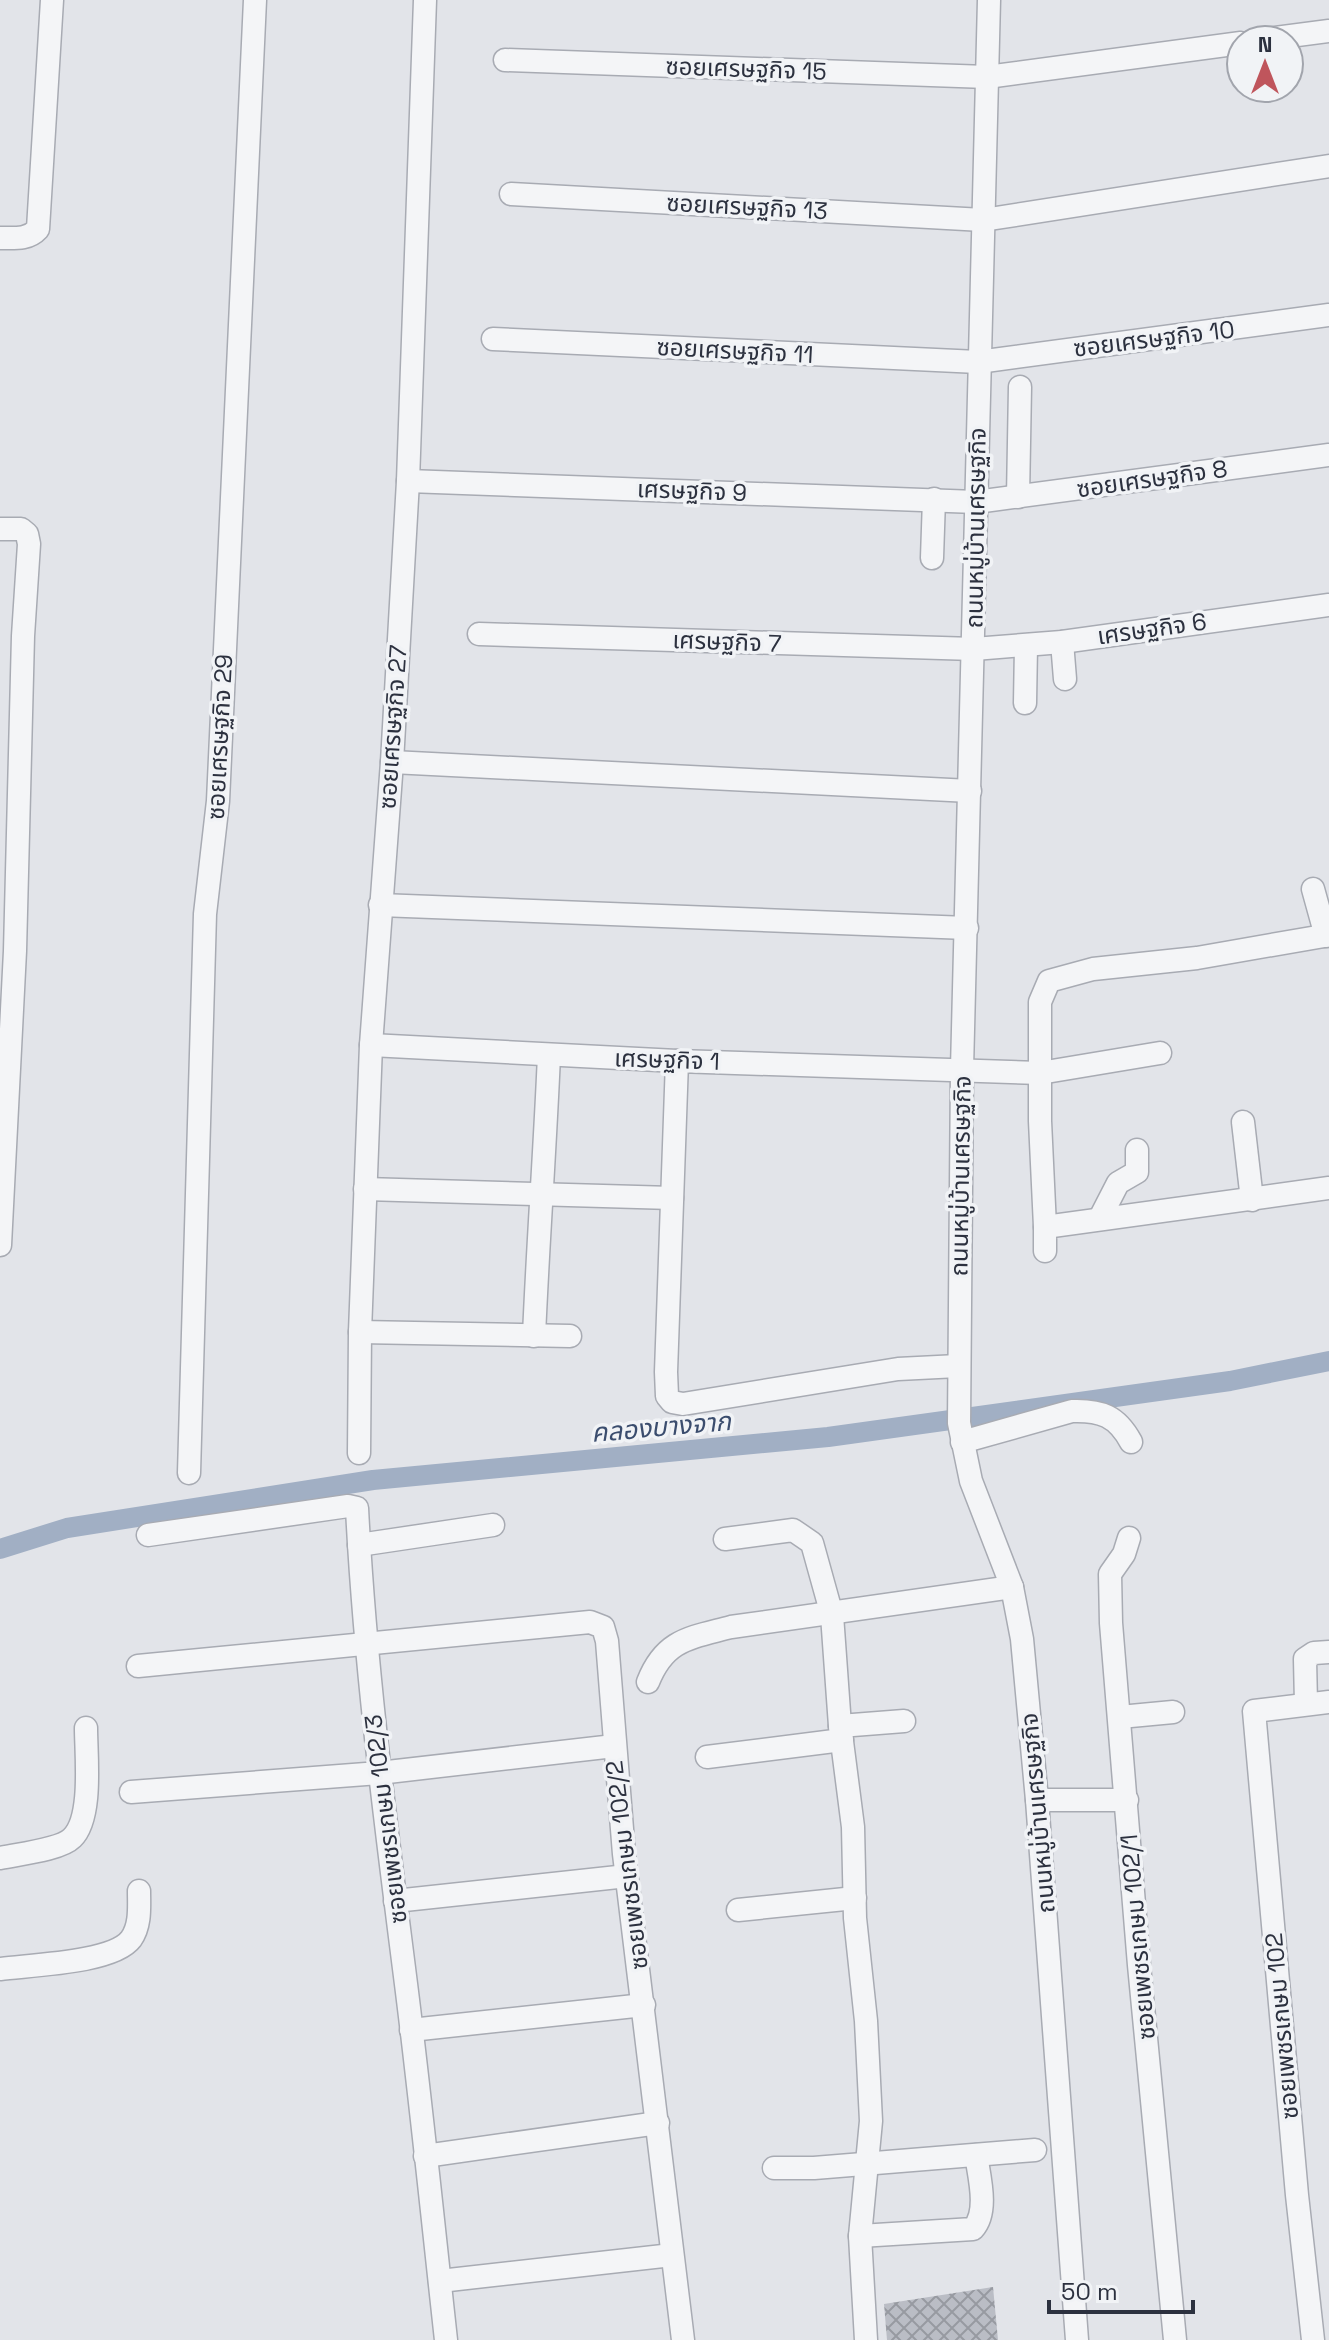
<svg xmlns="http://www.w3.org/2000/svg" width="1329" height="2340" viewBox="0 0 1329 2340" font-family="'Space Grotesk','Noto Sans Thai',sans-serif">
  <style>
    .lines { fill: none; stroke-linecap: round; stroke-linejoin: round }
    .canal { stroke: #a1afc4; stroke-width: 20 }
    .building { fill: url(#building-cross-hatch) }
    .minor-casing { stroke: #a8abb3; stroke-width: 25 }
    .minor { stroke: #f4f5f7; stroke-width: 22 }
    .labels { text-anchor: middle; stroke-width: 7; stroke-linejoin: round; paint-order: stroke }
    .street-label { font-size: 24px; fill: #2c313f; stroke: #f1f3f6 }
    .water-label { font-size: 26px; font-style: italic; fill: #3b4d6e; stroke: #f1f3f6 }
  </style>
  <defs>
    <pattern id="building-cross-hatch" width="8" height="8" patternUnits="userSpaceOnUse" patternTransform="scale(2)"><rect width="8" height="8" fill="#babdc5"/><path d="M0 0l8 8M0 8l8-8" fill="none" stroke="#979aa1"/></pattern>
  </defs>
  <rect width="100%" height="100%" fill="#e2e4e9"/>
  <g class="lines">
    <polyline class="canal" points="0,1549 67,1528 373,1480 828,1437 1230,1381 1329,1361"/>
  </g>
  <polygon class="building" points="993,2287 998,2340 887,2340 884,2304"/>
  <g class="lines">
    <g class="minor-casing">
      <g id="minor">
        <polyline points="989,0 962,1069 959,1423 971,1481 1012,1587 1022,1639 1037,1800 1077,2340"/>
        <polyline points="1260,40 1329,31"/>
        <polyline points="505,60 987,77 1241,43"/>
        <polyline points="511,194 983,220 1329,166"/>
        <path d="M0,238C14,238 28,240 38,229L52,0"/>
        <polyline points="493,339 978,362 1329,315"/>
        <polyline points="408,481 976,502 1329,455"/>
        <polyline points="1018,497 1020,387"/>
        <polyline points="0,529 21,529 27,534 29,544 23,636 15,951 0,1245"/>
        <polyline points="932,558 934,499"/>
        <polyline points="479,634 974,649 1062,642 1329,605"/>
        <polyline points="1062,642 1065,679"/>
        <polyline points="1025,703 1026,646"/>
        <polyline points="392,762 970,791"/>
        <polyline points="1313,889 1326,936"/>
        <polyline points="380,905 967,928"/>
        <polyline points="371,1045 677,1061 1040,1073 1160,1053"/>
        <polyline points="677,1061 666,1372 667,1396 672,1402 683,1404 898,1369 958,1366"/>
        <polyline points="1243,1122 1252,1200"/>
        <polyline points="365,1189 672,1198"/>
        <polyline points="1100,1218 1118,1183 1137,1172 1137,1150"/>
        <polyline points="1045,1227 1040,1121 1040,1002 1049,981 1093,969 1197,958 1329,935"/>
        <polyline points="1045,1251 1045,1227 1329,1188"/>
        <polyline points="360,1332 570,1336"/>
        <path d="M534,1336C538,1242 545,1149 549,1055"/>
        <path d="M962,1442L1072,1411C1101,1410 1117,1416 1131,1442"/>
        <polyline points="359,1453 360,1332 371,1045 392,762 408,481 425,0"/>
        <polyline points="189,1473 205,914 218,801 255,0"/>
        <path d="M148,1535L348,1506L357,1508C365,1668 386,1826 406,1984C421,2103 433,2222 446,2340"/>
        <polyline points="1129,1538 1124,1554 1110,1574 1111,1623 1139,1965 1175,2340"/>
        <polyline points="725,1539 793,1530 812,1543 832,1615 840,1726 853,1827 855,1918 866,2021 871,2121 860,2236 866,2340"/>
        <polyline points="359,1545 493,1525"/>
        <polyline points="138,1666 590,1622 603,1627 607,1641 624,1854 683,2340"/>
        <path d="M648,1682C665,1639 690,1638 731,1627L1012,1587"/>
        <polyline points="1306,1704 1305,1659 1314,1653 1329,1652"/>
        <polyline points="1120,1717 1173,1712"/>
        <polyline points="840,1726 904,1721"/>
        <polyline points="707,1757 842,1740"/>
        <polyline points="131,1792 379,1773 614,1746"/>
        <polyline points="1037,1800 1127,1800"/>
        <path d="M0,1858C18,1854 60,1850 72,1838C93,1818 86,1756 86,1728"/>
        <polyline points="395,1901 627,1876"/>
        <polyline points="738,1910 855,1898"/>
        <path d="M0,1969C30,1965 113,1963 131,1939C141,1925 139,1906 139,1891"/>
        <polyline points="411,2030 644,2005"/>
        <polyline points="425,2156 658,2123"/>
        <polyline points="774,2168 814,2168 1035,2150"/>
        <path d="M860,2236L973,2229C989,2212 979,2176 976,2155"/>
        <polyline points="440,2281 672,2255"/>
        <polyline points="1313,2340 1297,2195 1254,1711 1329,1702"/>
      </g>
    </g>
    <use href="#minor" class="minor"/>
  </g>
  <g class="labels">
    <g class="street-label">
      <text transform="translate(746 69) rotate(2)" y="8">ซอยเศรษฐกิจ 15</text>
      <text transform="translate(747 207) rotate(3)" y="8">ซอยเศรษฐกิจ 13</text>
      <text transform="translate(1154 339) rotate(-7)" y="8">ซอยเศรษฐกิจ 10</text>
      <text transform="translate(735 351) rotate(3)" y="8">ซอยเศรษฐกิจ 11</text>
      <text transform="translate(1152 479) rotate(-8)" y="8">ซอยเศรษฐกิจ 8</text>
      <text transform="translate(692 491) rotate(2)" y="8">เศรษฐกิจ 9</text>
      <text transform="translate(976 528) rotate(-89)" y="8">ถนนหมู่บ้านเศรษฐกิจ</text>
      <text transform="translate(1152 629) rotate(-8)" y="8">เศรษฐกิจ 6</text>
      <text transform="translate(727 642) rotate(2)" y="8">เศรษฐกิจ 7</text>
      <text transform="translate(393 727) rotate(-86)" y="8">ซอยเศรษฐกิจ 27</text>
      <text transform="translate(220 737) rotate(-87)" y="8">ซอยเศรษฐกิจ 29</text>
      <text transform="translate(667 1060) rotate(2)" y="8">เศรษฐกิจ 1</text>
      <text transform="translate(961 1176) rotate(-89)" y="8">ถนนหมู่บ้านเศรษฐกิจ</text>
      <text transform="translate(1038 1813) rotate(-95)" y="8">ถนนหมู่บ้านเศรษฐกิจ</text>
      <text transform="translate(386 1819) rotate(-97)" y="8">ซอยเพชรเกษม 102/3</text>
      <text transform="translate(627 1865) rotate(-97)" y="8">ซอยเพชรเกษม 102/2</text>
      <text transform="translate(1138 1937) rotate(-95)" y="8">ซอยเพชรเกษม 102/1</text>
      <text transform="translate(1282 2026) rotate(-95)" y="8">ซอยเพชรเกษม 102</text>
    </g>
    <g class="water-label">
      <text transform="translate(661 1427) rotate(-5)" y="9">คลองบางจาก</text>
    </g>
  </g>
  <g transform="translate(1265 64)"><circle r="38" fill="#f1f3f6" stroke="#a2a5ad" stroke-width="2"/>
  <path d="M0-6L14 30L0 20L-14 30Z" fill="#bf555c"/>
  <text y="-12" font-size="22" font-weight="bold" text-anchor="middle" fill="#2c313f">N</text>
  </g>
  <path d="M1049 2300v12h144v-12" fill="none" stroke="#2c313f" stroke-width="4"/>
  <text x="1061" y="2300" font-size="24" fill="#2c313f" stroke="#f1f3f6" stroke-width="6" paint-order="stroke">50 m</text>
</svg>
